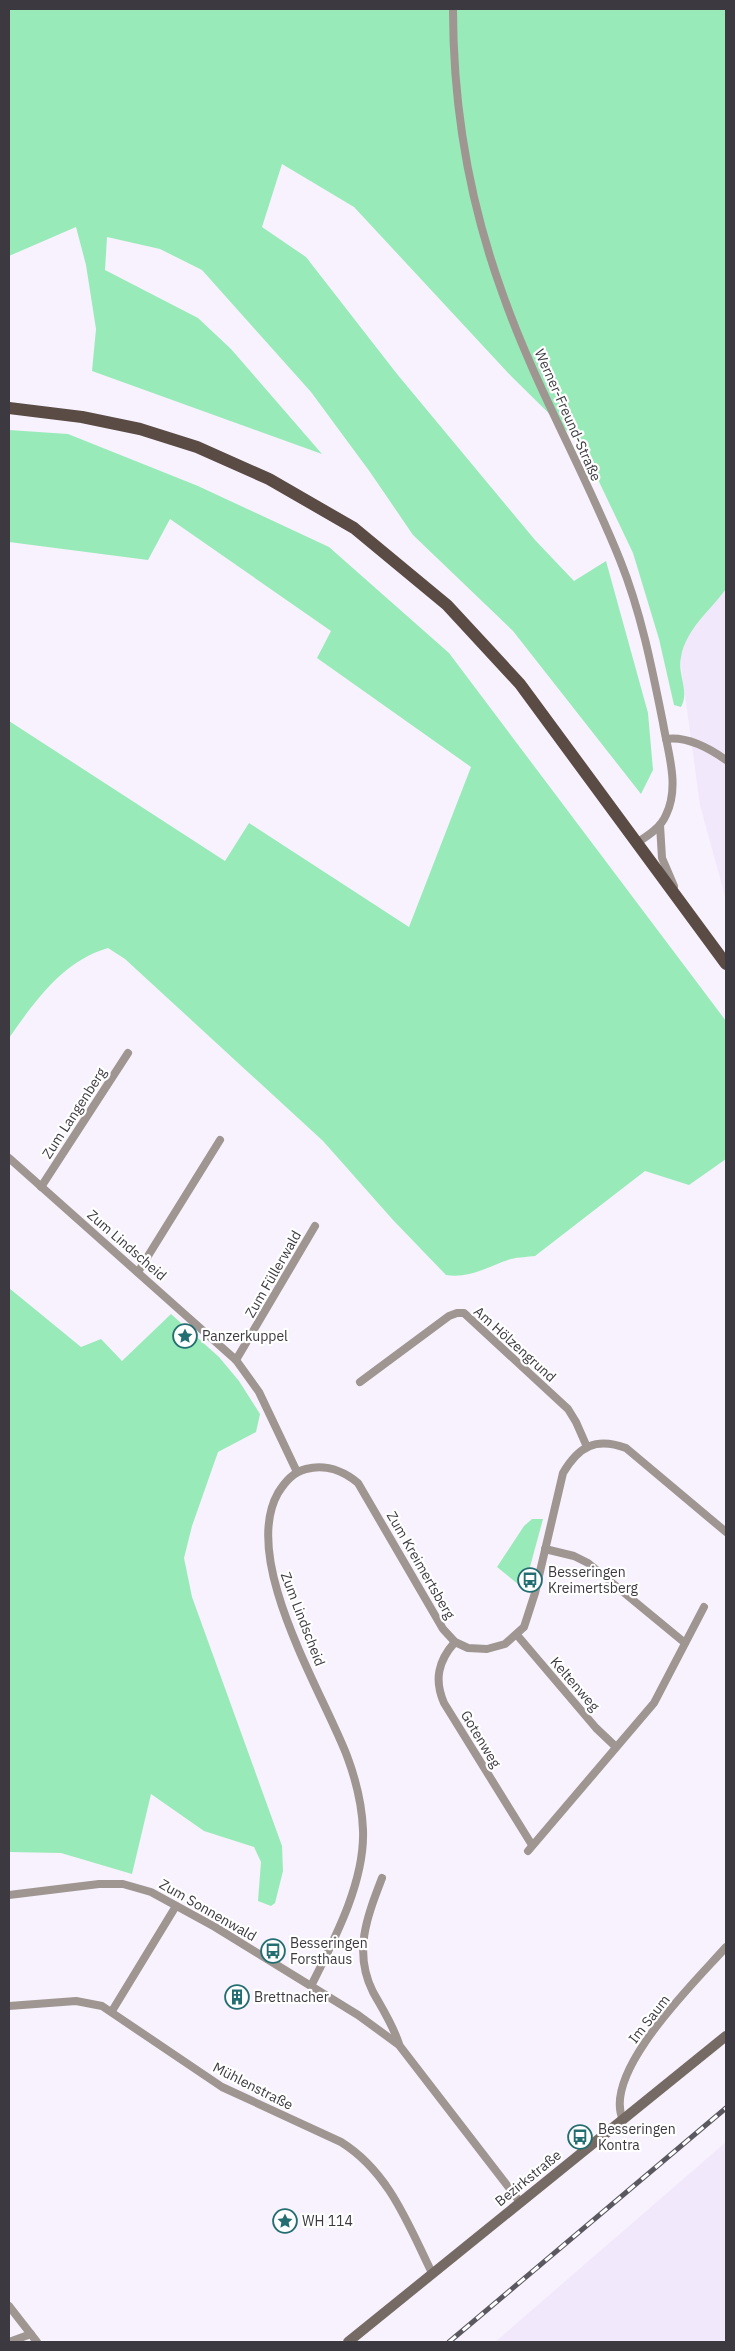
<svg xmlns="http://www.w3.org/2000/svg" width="735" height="2351" viewBox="0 0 735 2351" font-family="'IBM Plex Sans',sans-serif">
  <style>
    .built { fill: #f2e8fc }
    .green { fill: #99eab9 }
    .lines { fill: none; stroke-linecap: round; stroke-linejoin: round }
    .street { stroke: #9f9692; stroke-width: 8 }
    .secondary { stroke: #766a64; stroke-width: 10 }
    .primary { stroke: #5a4b44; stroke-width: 12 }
    .rail-casing { stroke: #5c5860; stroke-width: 5 }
    .rail { stroke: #fff; stroke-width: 3; stroke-dasharray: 9; stroke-linecap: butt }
    .labels { text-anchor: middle; stroke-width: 4.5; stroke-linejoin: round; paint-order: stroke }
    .street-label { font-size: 14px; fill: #3c3940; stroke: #fff }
    .poi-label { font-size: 14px; fill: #3c3940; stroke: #fff; text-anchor: start }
  </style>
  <rect width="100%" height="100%" fill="#f7f2fd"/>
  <g class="built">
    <polygon points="726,589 726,900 700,805 680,659 687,636"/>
    <polygon points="726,2142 726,2342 495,2342 719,2148"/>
  </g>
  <g class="green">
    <path d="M9,9H726V589C710,611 686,629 681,657C677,674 690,691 681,707L674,705L659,639L633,553L582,446L511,376L354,207L282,164L262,227L306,257L397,374L535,540L574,581L606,561L648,713L653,770L641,794L513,631L413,535L370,472L311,392L202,270L160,249L107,237L105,270L198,318L231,349L322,454L92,371L96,329L86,265L76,227L9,256Z"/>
    <path d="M9,430L68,434L198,486L329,547L449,653L726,1021V1159L689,1185L645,1171L535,1256C528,1257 519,1257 511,1259C489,1266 470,1279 446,1275L393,1220L323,1141L125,959L108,948C63,961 35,1001 9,1038V721L225,861L249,823L409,927L471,767L317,658L331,631L170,519L148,560L9,542Z"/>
    <polygon points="9,1288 81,1347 101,1339 122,1361 171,1314 219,1357 239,1381 260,1414 256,1432 218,1452 192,1526 184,1558 192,1597 282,1846 283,1871 275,1903 271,1906 258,1901 261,1862 254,1847 204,1831 151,1794 132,1874 61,1853 9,1852"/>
    <polygon points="532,1519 543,1519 524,1589 497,1567 524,1526"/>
  </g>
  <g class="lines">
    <g class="street">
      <path d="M453,9C453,105 469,201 502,292C534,384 584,470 620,560C641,612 652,668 663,723C668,753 680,786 666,815C661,827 649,835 638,842"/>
      <path d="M666,739C687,736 709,748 726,760"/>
      <polyline points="660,825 662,858 674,886"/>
      <polyline points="9,1158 236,1360 259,1392 297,1472"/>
      <polyline points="41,1187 128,1053"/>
      <polyline points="138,1272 220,1140"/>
      <polyline points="236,1360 315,1226"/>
      <polyline points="360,1382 449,1316 457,1313 464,1313 568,1409 576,1422 587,1447"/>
      <polyline points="545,1549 574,1556 588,1563 685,1643"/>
      <polyline points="517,1635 596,1728 616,1747"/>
      <path d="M455,1642C438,1661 434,1680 444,1703L532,1845"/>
      <polyline points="528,1851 654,1703 704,1607"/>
      <path d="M382,1878C367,1917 353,1952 373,1992C383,2010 393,2025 399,2044"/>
      <polyline points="9,1895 99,1884 123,1884 151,1892 215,1927 358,2015 399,2045 520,2202"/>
      <path d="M311,1986C334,1940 365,1882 363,1830C362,1804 356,1780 347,1756C322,1691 240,1560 278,1493C285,1482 293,1472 306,1469C326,1464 342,1470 358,1483L443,1629L455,1642L468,1648L487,1649L505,1644L524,1627L535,1593L563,1473C579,1446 596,1437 626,1448L726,1532"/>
      <path d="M9,2006L76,2001L102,2006L222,2087L341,2142C389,2172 408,2224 432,2273"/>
      <polyline points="112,2011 176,1906"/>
      <path d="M623,2120C601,2072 696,1981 726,1947"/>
      <polyline points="9,2306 37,2342"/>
      <polyline points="9,2342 31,2334"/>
    </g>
    <polyline class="secondary" points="348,2342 726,2036"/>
    <polyline class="primary" points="9,408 82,417 140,429 197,447 269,479 354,528 447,605 520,684 726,964"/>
    <g class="rail-casing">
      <polyline id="rail" points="449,2342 726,2108"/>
    </g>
    <use href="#rail" class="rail"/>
  </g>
  <defs>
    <g id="sight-ring" transform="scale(1.25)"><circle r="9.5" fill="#fff" stroke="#236e70" stroke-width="1.5"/><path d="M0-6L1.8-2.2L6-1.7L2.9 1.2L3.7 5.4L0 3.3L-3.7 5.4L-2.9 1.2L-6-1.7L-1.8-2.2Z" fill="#236e70"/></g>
    <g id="bus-ring" transform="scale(1.25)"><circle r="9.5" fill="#fff" stroke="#236e70" stroke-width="1.5"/><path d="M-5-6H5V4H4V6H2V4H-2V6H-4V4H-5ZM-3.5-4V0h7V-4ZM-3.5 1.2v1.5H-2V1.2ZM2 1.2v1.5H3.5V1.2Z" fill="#236e70"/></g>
    <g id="building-ring" transform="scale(1.25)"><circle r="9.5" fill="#fff" stroke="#236e70" stroke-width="1.5"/><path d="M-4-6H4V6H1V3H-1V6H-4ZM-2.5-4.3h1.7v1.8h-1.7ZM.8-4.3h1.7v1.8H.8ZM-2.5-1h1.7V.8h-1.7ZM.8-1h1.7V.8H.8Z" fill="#236e70"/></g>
  </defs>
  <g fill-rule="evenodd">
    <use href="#sight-ring" x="185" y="1336"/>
    <use href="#bus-ring" x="530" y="1580"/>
    <use href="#bus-ring" x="273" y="1951"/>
    <use href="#building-ring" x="237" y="1997"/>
    <use href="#bus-ring" x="580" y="2137"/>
    <use href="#sight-ring" x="285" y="2221"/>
  </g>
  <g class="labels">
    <g class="street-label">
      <text transform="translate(568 415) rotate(66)" y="5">Werner-Freund-Straße</text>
      <text transform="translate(74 1113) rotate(-57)" y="5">Zum Langenberg</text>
      <text transform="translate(127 1245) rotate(41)" y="5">Zum Lindscheid</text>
      <text transform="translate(273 1274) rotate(-60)" y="5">Zum Füllerwald</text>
      <text transform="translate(515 1344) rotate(42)" y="5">Am Hölzengrund</text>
      <text transform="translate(421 1565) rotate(60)" y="5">Zum Kreimertsberg</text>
      <text transform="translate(303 1619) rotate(69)" y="5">Zum Lindscheid</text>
      <text transform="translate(575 1684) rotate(49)" y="5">Keltenweg</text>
      <text transform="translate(481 1739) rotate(59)" y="5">Gotenweg</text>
      <text transform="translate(208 1910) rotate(30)" y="5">Zum Sonnenwald</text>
      <text transform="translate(649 2019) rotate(-52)" y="5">Im Saum</text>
      <text transform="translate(253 2086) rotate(27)" y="5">Mühlenstraße</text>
      <text transform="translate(528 2178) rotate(-39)" y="5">Bezirkstraße</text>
    </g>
    <g class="poi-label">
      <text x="202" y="1341">Panzerkuppel</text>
      <text x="548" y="1577">Besseringen<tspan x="548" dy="16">Kreimertsberg</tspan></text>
      <text x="290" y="1948">Besseringen<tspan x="290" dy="16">Forsthaus</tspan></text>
      <text x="254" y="2002">Brettnacher</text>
      <text x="598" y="2134">Besseringen<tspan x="598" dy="16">Kontra</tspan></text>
      <text x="302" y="2226">WH 114</text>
    </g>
  </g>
  <rect width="735" height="2351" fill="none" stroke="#3c3940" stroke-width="20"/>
</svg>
